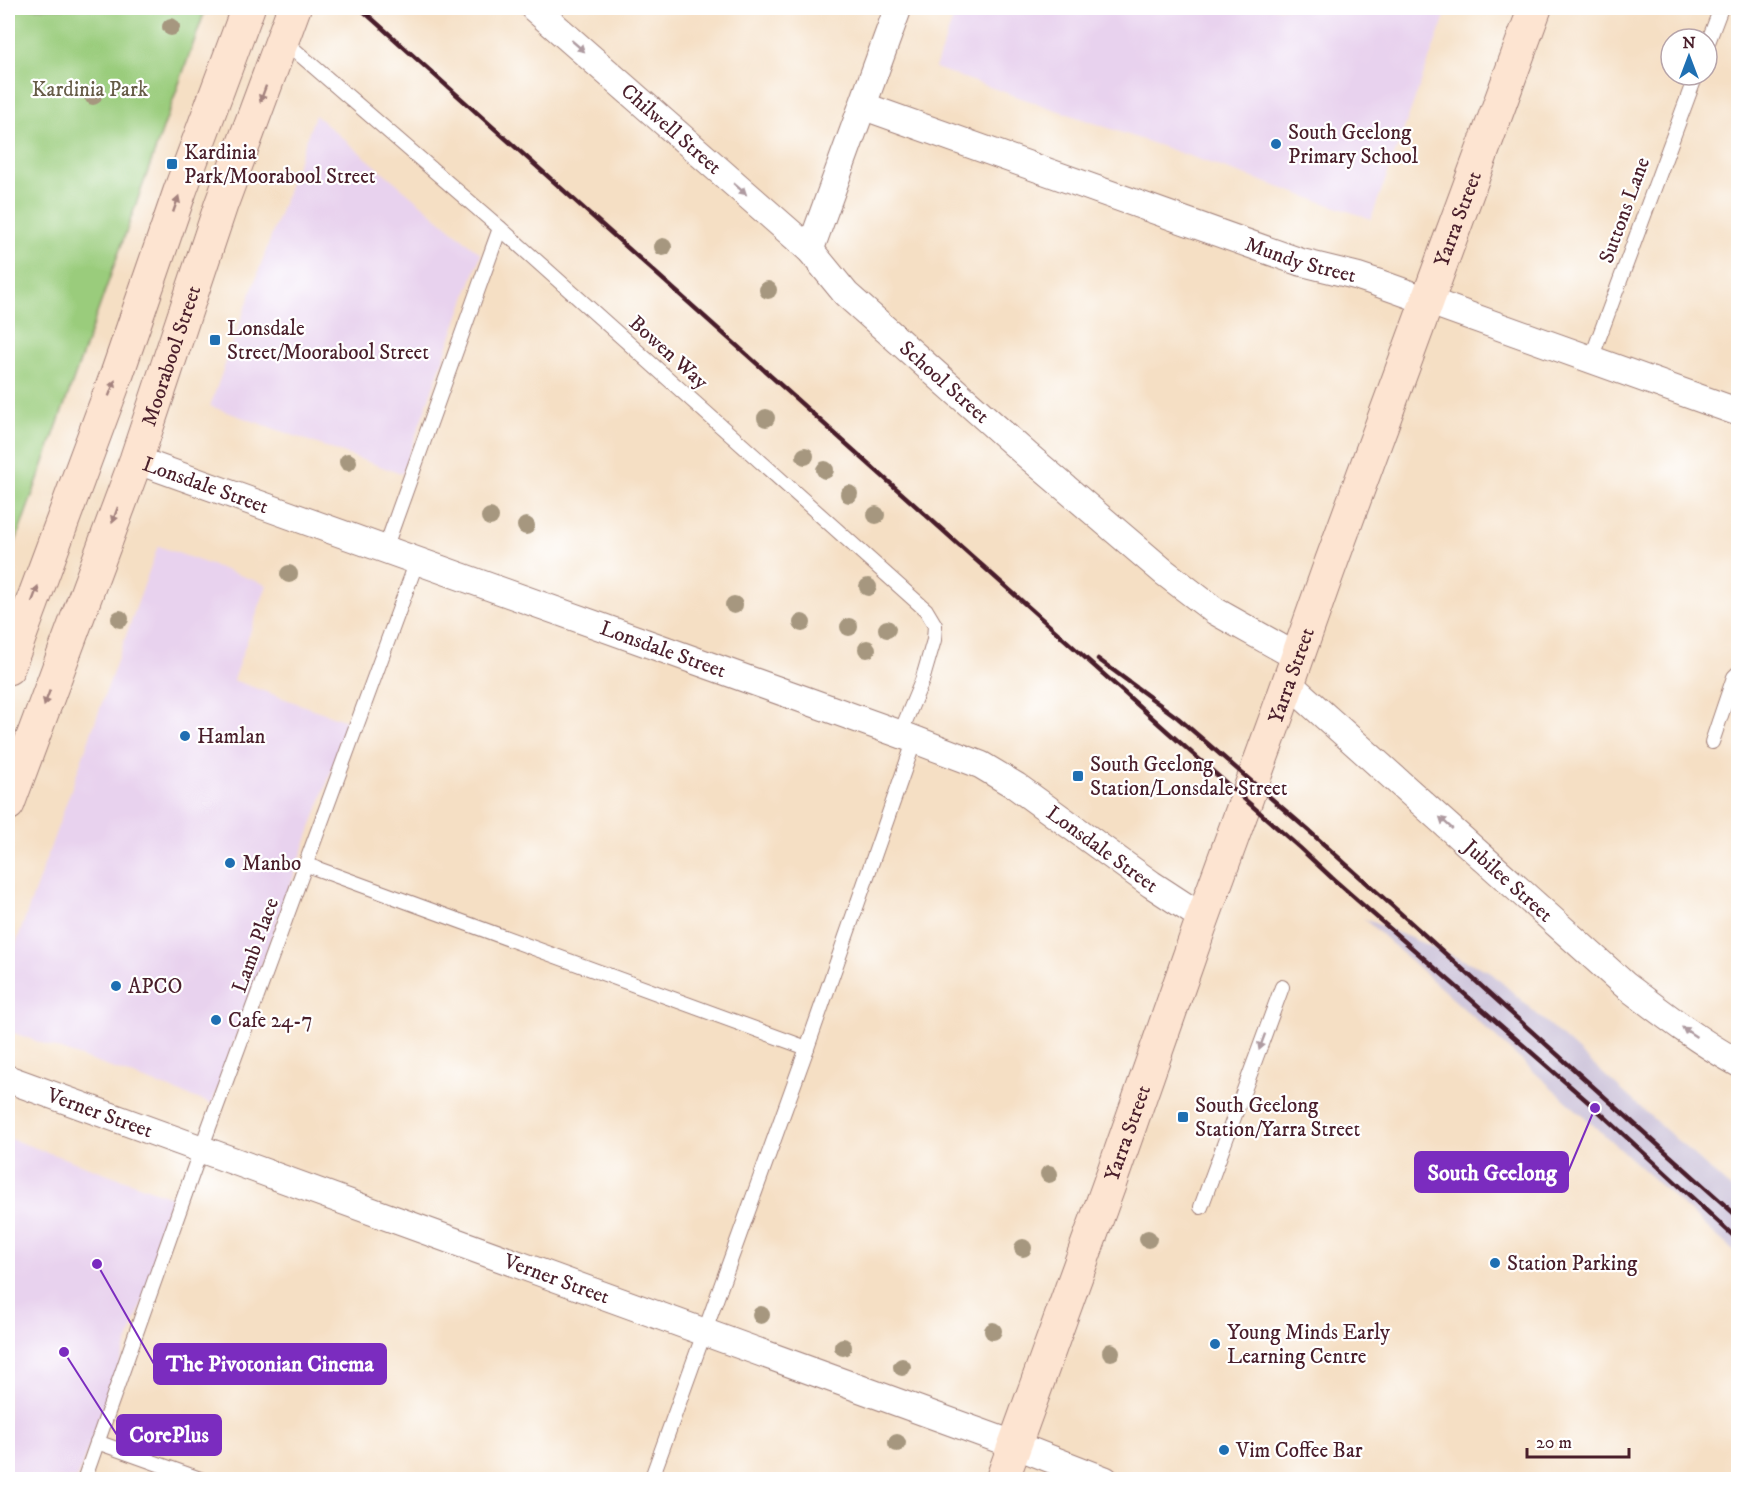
<svg xmlns="http://www.w3.org/2000/svg" width="1746" height="1487" viewBox="0 0 1746 1487" font-family="'IM FELL DW Pica',serif">
  <style>
    .built { fill: #e8d2ee }
    .industrial { fill: #c9bfd7 }
    .green { fill: #9acc7c; stroke: #727654; stroke-width: 1.5 }
    .lines { fill: none; stroke-linecap: round; stroke-linejoin: round }
    .lane-casing { stroke: #a07f78; stroke-width: 16 }
    .street-casing { stroke: #a07f78; stroke-width: 29 }
    .secondary-casing { stroke: #a07f78; stroke-width: 35 }
    .lane { stroke: #fff; stroke-width: 14 }
    .street { stroke: #fff; stroke-width: 27 }
    .secondary { stroke: #fde4d1; stroke-width: 33 }
    .rail { stroke: #4a1f2b; stroke-width: 4.5 }
    .tree { fill: #a6977f }
    .oneway { fill: #ae9aa0 }
    .oneway2 { fill: #a4827e }
    .poi-dot { fill: #1f6fb2; stroke: #fff; stroke-width: 2 }
    .labels { text-anchor: middle; stroke-width: 4.5; stroke-linejoin: round; paint-order: stroke }
    .park-label { font-size: 21px; fill: #665c47; stroke: #fff }
    .street-label { font-size: 21px; fill: #4a1f2b; stroke: #fff }
    .poi-label { font-size: 21px; fill: #4a1f2b; stroke: #fff; text-anchor: start }
    .leader { fill: none; stroke: #7b2cbf; stroke-width: 2 }
    .callout-dot { fill: #7b2cbf; stroke: #fff; stroke-width: 2 }
    .callout { fill: #7b2cbf; stroke: #7b2cbf; stroke-width: 2 }
    .callout-label { font-size: 22px; text-anchor: middle; font-weight: bold; fill: #fff }
  </style>
  <rect width="100%" height="100%" fill="#fff"/>
  <filter id="ink" filterUnits="userSpaceOnUse"><feTurbulence type="fractalNoise" baseFrequency=".0167" numOctaves="2"/><feDisplacementMap in="SourceGraphic" scale="12" xChannelSelector="R" yChannelSelector="G"/><feConvolveMatrix kernelMatrix="1 2 1 2 8 2 1 2 1" color-interpolation-filters="sRGB"/></filter>
  <filter id="wash" filterUnits="userSpaceOnUse"><feTurbulence type="fractalNoise" baseFrequency=".008" numOctaves="4" result="noise"/><feDisplacementMap in="SourceGraphic" scale="24" xChannelSelector="R" yChannelSelector="G"/><feGaussianBlur stdDeviation="1.35" result="paint"/><feColorMatrix in="noise" values="0 0 0 0 0 0 0 0 0 0 0 0 0 0 0 0 0 1.4 0 .05"/><feComposite in="paint" operator="in"/></filter>
  <g filter="url(#wash)">
    <rect width="100%" height="100%" fill="#f5dfc4"/>
    <g class="built">
      <polygon points="957,8 1448,8 1371,219 935,68"/>
      <polygon points="315,115 481,254 402,474 210,406"/>
      <polygon points="158,546 267,585 233,680 349,722 212,1104 8,1031 8,966"/>
      <polygon points="8,1138 180,1200 77,1479 8,1479"/>
    </g>
    <polygon class="industrial" points="1363,918 1489,971 1738,1195 1738,1255"/>
    <polygon class="green" points="8,8 206,8 8,563"/>
  </g>
  <g filter="url(#ink)">
    <g class="lines">
      <g class="lane-casing">
        <g id="lane">
          <polyline points="283,40 500,228 926,610 935,625 934,640 922,681 900,734"/>
          <polyline points="1707,45 1721,8"/>
          <polyline points="1591,359 1696,75"/>
          <polyline points="385,549 500,228"/>
          <polyline points="1712,742 1734,677 1738,673"/>
          <polyline points="307,865 807,1048"/>
          <polyline points="1201,1207 1282,987"/>
          <polyline points="97,1442 203,1480"/>
          <polyline points="84,1480 201,1149 417,561"/>
          <polyline points="651,1480 807,1048 915,739"/>
        </g>
      </g>
      <g class="street-casing">
        <g id="street">
          <path id="s1" d="M534,8L810,250L846,294L1027,455L1164,572L1215,611L1297,657"/>
          <path id="s2" d="M863,106L1300,262L1357,276L1378,283L1738,412"/>
          <polyline points="810,250 898,8"/>
          <path id="s3" d="M136,460L900,734L981,765L1016,786L1151,884L1203,918"/>
          <path id="s4" d="M1288,683L1625,985C1662,1013 1698,1041 1738,1063"/>
          <path id="s5" d="M8,1079L1015,1445L1105,1480"/>
        </g>
      </g>
      <g class="secondary-casing">
        <g id="secondary">
          <polyline points="8,668 117,374 180,191 248,8"/>
          <path id="s6" d="M8,804L136,460L221,205L294,8"/>
          <path id="s7" d="M1002,1480L1109,1185L1200,926L1277,715L1328,571L1535,8"/>
        </g>
      </g>
      <use href="#lane" class="lane"/>
      <use href="#street" class="street"/>
      <use href="#secondary" class="secondary"/>
      <g class="rail">
        <polyline points="360,8 1168,732 1300,848 1332,878 1595,1108 1738,1240"/>
        <polyline points="1098,659 1178,718 1309,831 1738,1217"/>
      </g>
    </g>
    <g class="tree">
      <circle cx="171" cy="27" r="9"/>
      <circle cx="93" cy="96" r="9"/>
      <circle cx="663" cy="247" r="9"/>
      <circle cx="768" cy="290" r="9"/>
      <circle cx="766" cy="418" r="9"/>
      <circle cx="805" cy="456" r="9"/>
      <circle cx="348" cy="462" r="9"/>
      <circle cx="825" cy="470" r="9"/>
      <circle cx="849" cy="494" r="9"/>
      <circle cx="876" cy="515" r="9"/>
      <circle cx="490" cy="517" r="9"/>
      <circle cx="526" cy="526" r="9"/>
      <circle cx="289" cy="574" r="9"/>
      <circle cx="868" cy="587" r="9"/>
      <circle cx="734" cy="605" r="9"/>
      <circle cx="120" cy="619" r="9"/>
      <circle cx="802" cy="623" r="9"/>
      <circle cx="849" cy="627" r="9"/>
      <circle cx="887" cy="629" r="9"/>
      <circle cx="867" cy="649" r="9"/>
      <circle cx="1049" cy="1174" r="9"/>
      <circle cx="1148" cy="1239" r="9"/>
      <circle cx="1023" cy="1248" r="9"/>
      <circle cx="761" cy="1315" r="9"/>
      <circle cx="993" cy="1331" r="9"/>
      <circle cx="843" cy="1347" r="9"/>
      <circle cx="1111" cy="1352" r="9"/>
      <circle cx="902" cy="1367" r="9"/>
      <circle cx="897" cy="1443" r="9"/>
    </g>
    <defs><path id="oneway-solid" d="M-6-.8H1V-3.2L6.5 0L1 3.2V.8H-6Z" transform="scale(1.5)"/></defs>
    <g class="oneway">
      <use href="#oneway-solid" transform="translate(578 46) rotate(41)"/>
      <use href="#oneway-solid" transform="translate(740 189) rotate(41)"/>
      <use href="#oneway-solid" transform="translate(1446 823) rotate(-138)"/>
      <use href="#oneway-solid" transform="translate(1689 1032) rotate(-146)"/>
      <use href="#oneway-solid" transform="translate(1262 1042) rotate(110)"/>
    </g>
    <g class="oneway2">
      <use href="#oneway-solid" transform="translate(263 94) rotate(110)"/>
      <use href="#oneway-solid" transform="translate(176 204) rotate(-71)"/>
      <use href="#oneway-solid" transform="translate(112 388) rotate(-69)"/>
      <use href="#oneway-solid" transform="translate(115 515) rotate(110)"/>
      <use href="#oneway-solid" transform="translate(35 594) rotate(-70)"/>
      <use href="#oneway-solid" transform="translate(47 698) rotate(110)"/>
    </g>
  </g>
  <g class="poi-dot">
    <circle cx="1276" cy="144" r="6"/>
    <rect x="166" y="158" width="12" height="12" rx="3"/>
    <rect x="209" y="334" width="12" height="12" rx="3"/>
    <circle cx="185" cy="736" r="6"/>
    <rect x="1072" y="770" width="12" height="12" rx="3"/>
    <circle cx="230" cy="863" r="6"/>
    <circle cx="116" cy="986" r="6"/>
    <circle cx="216" cy="1020" r="6"/>
    <rect x="1177" y="1111" width="12" height="12" rx="3"/>
    <circle cx="1495" cy="1263" r="6"/>
    <circle cx="1215" cy="1344" r="6"/>
    <circle cx="1224" cy="1450" r="6"/>
  </g>
  <g class="labels">
    <g class="park-label">
      <text x="90" y="96">Kardinia Park</text>
    </g>
    <g class="street-label">
      <text dy="7" stroke="none"><textPath href="#s1" startOffset="183">Chilwell Street</textPath></text>
      <text transform="translate(1624 210) rotate(-70)" y="7">Suttons Lane</text>
      <text dy="7" stroke="none"><textPath href="#s7" startOffset="1341">Yarra Street</textPath></text>
      <text dy="7" stroke="none"><textPath href="#s2" startOffset="464">Mundy Street</textPath></text>
      <text transform="translate(669 352) rotate(42)" y="7">Bowen Way</text>
      <text dy="7" stroke="none"><textPath href="#s6" startOffset="477">Moorabool Street</textPath></text>
      <text dy="7" stroke="none"><textPath href="#s1" startOffset="556">School Street</textPath></text>
      <text dy="7" stroke="none"><textPath href="#s3" startOffset="74">Lonsdale Street</textPath></text>
      <text dy="7" stroke="none"><textPath href="#s3" startOffset="560">Lonsdale Street</textPath></text>
      <text dy="7" stroke="none"><textPath href="#s7" startOffset="855">Yarra Street</textPath></text>
      <text dy="7" stroke="none"><textPath href="#s3" startOffset="1046">Lonsdale Street</textPath></text>
      <text dy="7" stroke="none"><textPath href="#s4" startOffset="296">Jubilee Street</textPath></text>
      <text transform="translate(255 945) rotate(-70)" y="7">Lamb Place</text>
      <text dy="7" stroke="none"><textPath href="#s5" startOffset="98">Verner Street</textPath></text>
      <text dy="7" stroke="none"><textPath href="#s7" startOffset="369">Yarra Street</textPath></text>
      <text dy="7" stroke="none"><textPath href="#s5" startOffset="584">Verner Street</textPath></text>
    </g>
    <g class="poi-label">
      <text x="1288" y="139">South Geelong<tspan x="1288" dy="24">Primary School</tspan></text>
      <text x="184" y="159">Kardinia<tspan x="184" dy="24">Park/Moorabool Street</tspan></text>
      <text x="227" y="335">Lonsdale<tspan x="227" dy="24">Street/Moorabool Street</tspan></text>
      <text x="197" y="743">Hamlan</text>
      <text x="1090" y="771">South Geelong<tspan x="1090" dy="24">Station/Lonsdale Street</tspan></text>
      <text x="242" y="870">Manbo</text>
      <text x="128" y="993">APCO</text>
      <text x="228" y="1027">Cafe 24-7</text>
      <text x="1195" y="1112">South Geelong<tspan x="1195" dy="24">Station/Yarra Street</tspan></text>
      <text x="1507" y="1270">Station Parking</text>
      <text x="1227" y="1339">Young Minds Early<tspan x="1227" dy="24">Learning Centre</tspan></text>
      <text x="1236" y="1457">Vim Coffee Bar</text>
    </g>
  </g>
  <path class="leader" d="M1595 1108L1568 1172M97 1264L154 1364M64 1352L117 1435"/>
  <g class="callout-dot">
    <circle cx="1595" cy="1108" r="6"/>
    <circle cx="97" cy="1264" r="6"/>
    <circle cx="64" cy="1352" r="6"/>
  </g>
  <g class="callout">
    <rect x="1415" y="1152" width="153" height="40" rx="6"/>
    <rect x="154" y="1344" width="232" height="40" rx="6"/>
    <rect x="117" y="1415" width="104" height="40" rx="6"/>
  </g>
  <g class="callout-label">
    <text x="1492" y="1180">South Geelong</text>
    <text x="270" y="1371">The Pivotonian Cinema</text>
    <text x="169" y="1442">CorePlus</text>
  </g>
  <rect width="1746" height="1487" fill="none" stroke="#fff" stroke-width="30"/>
  <g transform="translate(1689 57)"><circle r="28" fill="#ffffff" stroke="#b7a5aa" stroke-width="1.5"/>
  <path d="M0-4.5L10 22L0 15L-10 22Z" fill="#1f6fb2"/>
  <text y="-9" font-size="16" font-weight="bold" text-anchor="middle" fill="#4a1f2b">N</text>
  </g>
  <path d="M1527 1448v9h102v-9" fill="none" stroke="#4a1f2b" stroke-width="3"/>
  <text x="1536" y="1448" font-size="18" fill="#4a1f2b" stroke="#ffffff" stroke-width="4.5" paint-order="stroke">20 m</text>
</svg>
